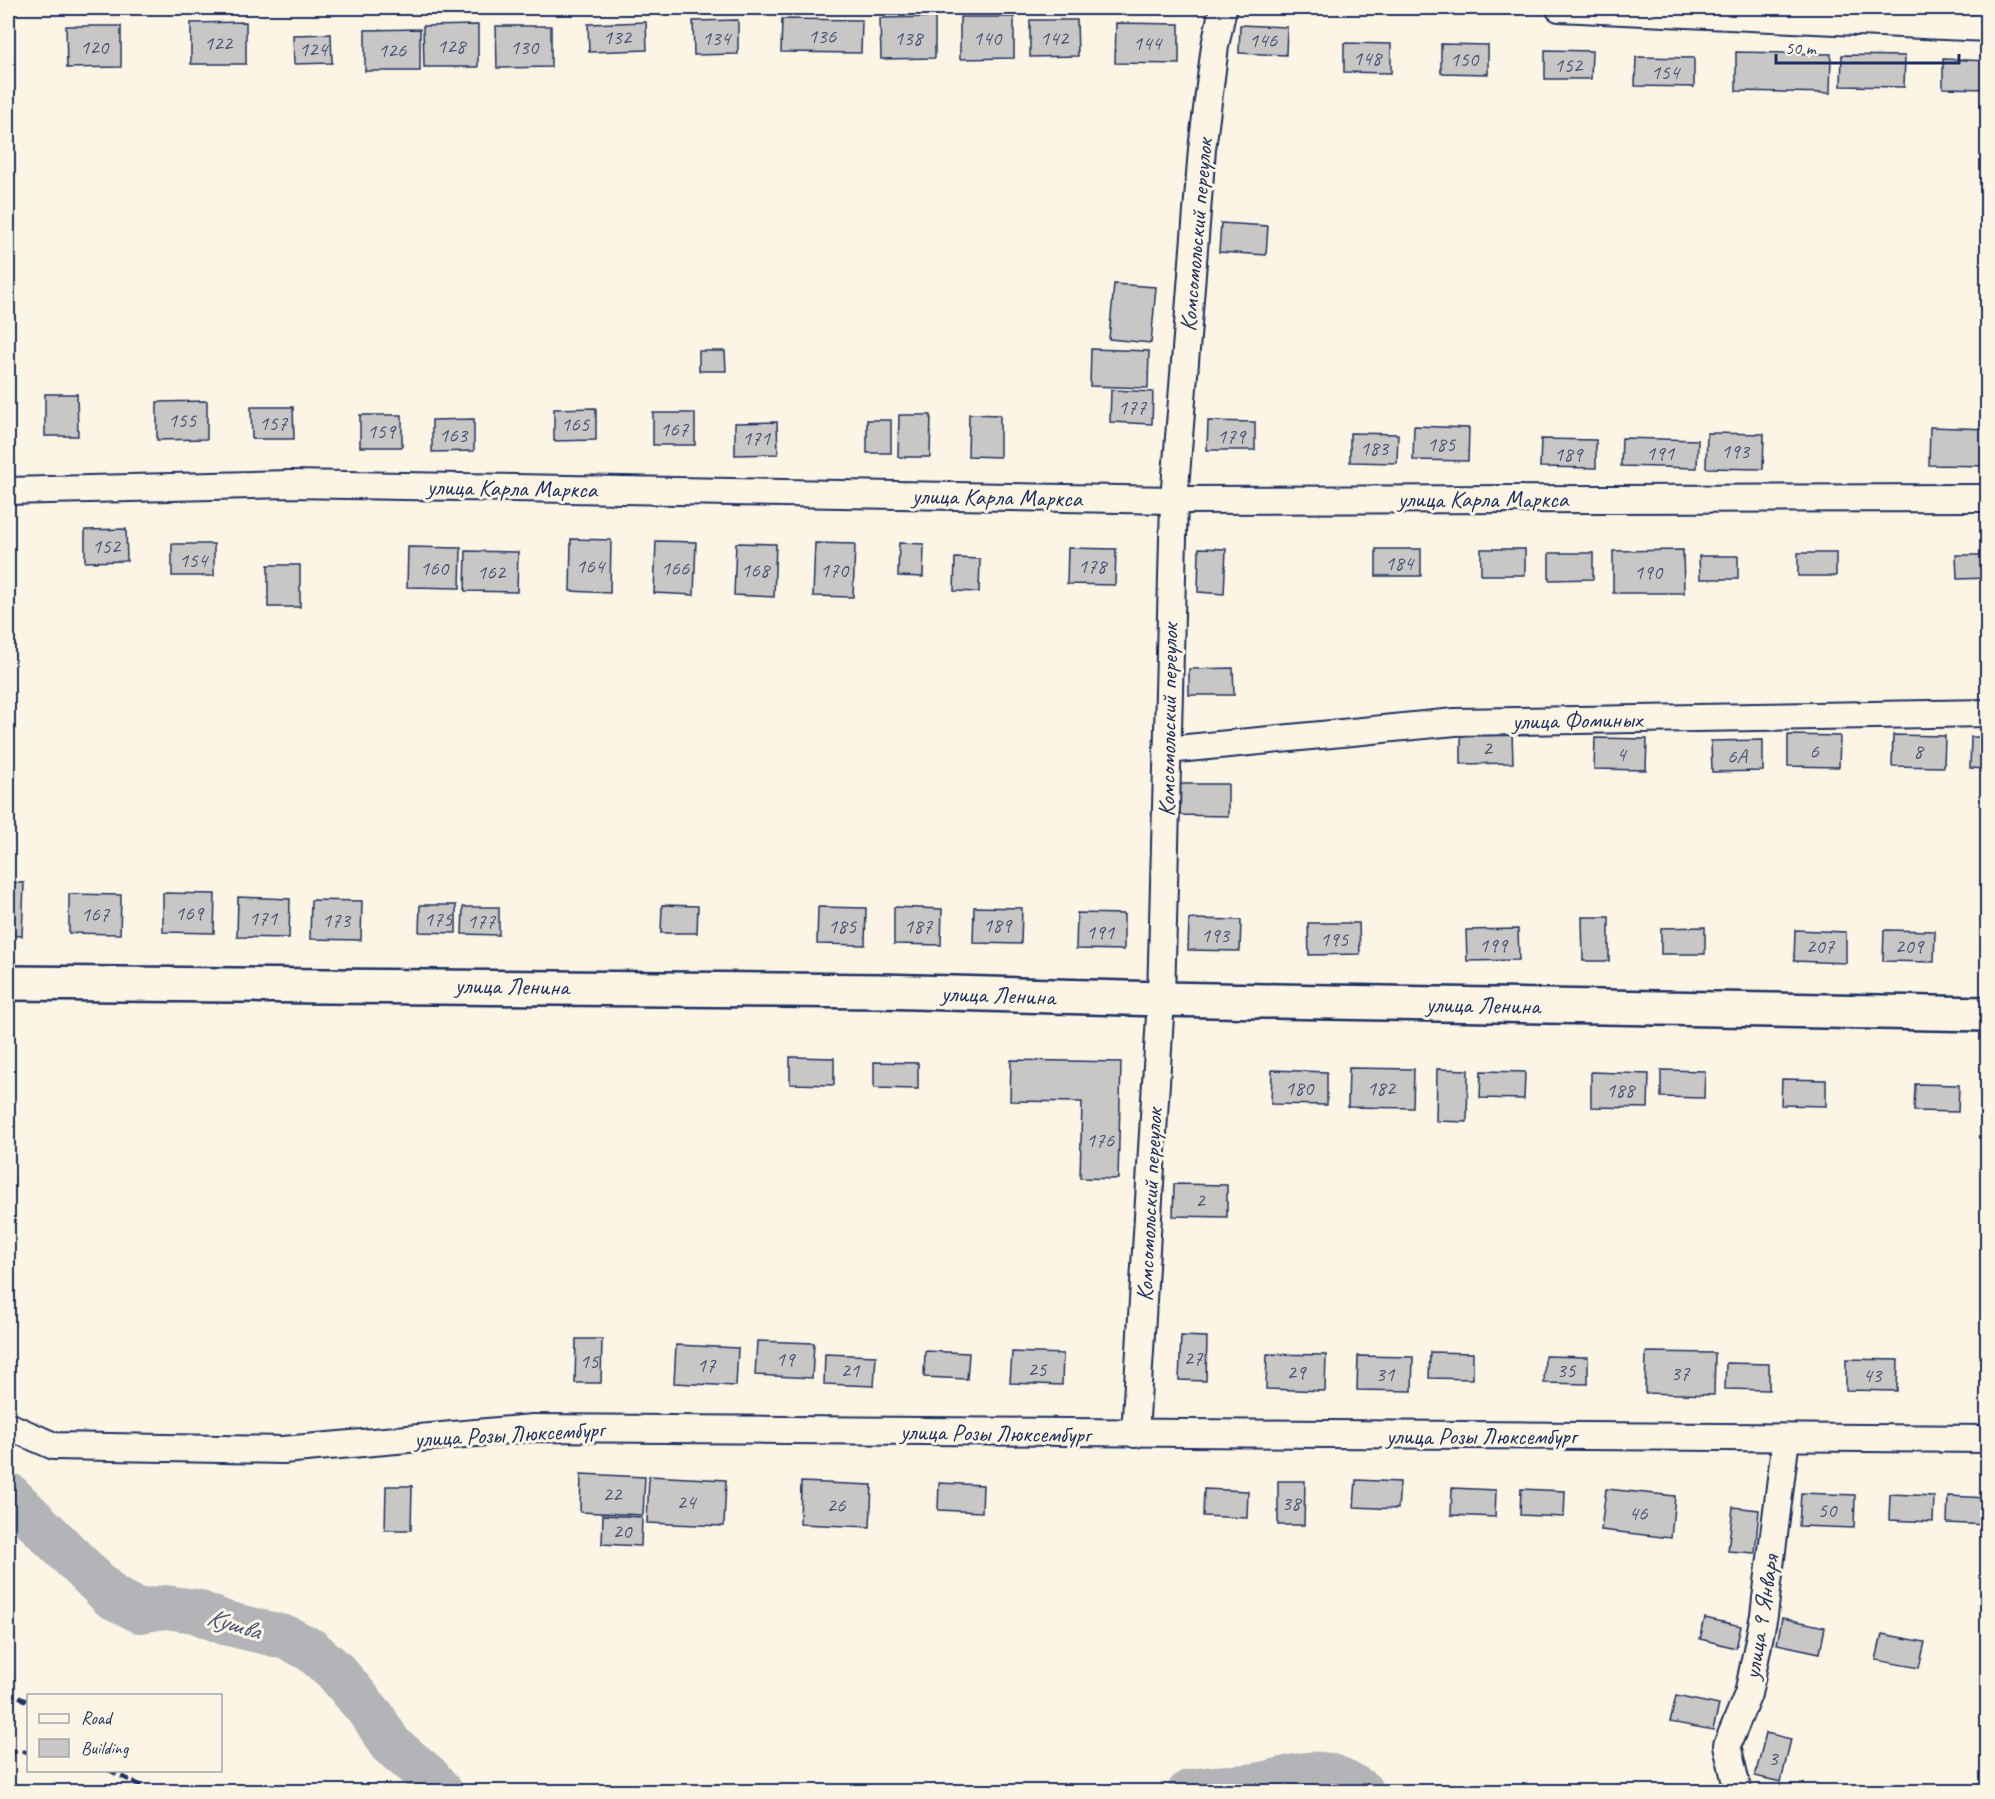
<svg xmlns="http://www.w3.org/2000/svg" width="1995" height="1799" viewBox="0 0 1995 1799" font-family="Caveat,sans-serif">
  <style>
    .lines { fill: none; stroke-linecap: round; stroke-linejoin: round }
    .river { stroke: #b2b4b8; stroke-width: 44 }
    .building { fill: #c8c7c6; stroke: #1b2f5e; stroke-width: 1.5 }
    .street-casing { stroke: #1b2f5e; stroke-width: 30 }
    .secondary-casing { stroke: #1b2f5e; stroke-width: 38 }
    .street { stroke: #fcf5e5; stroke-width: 26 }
    .secondary { stroke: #fcf5e5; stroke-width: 33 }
    .rail { stroke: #1b2f5e; stroke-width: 4.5; stroke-dasharray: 9 4.5; stroke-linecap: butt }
    .labels { text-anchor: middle; stroke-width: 6; stroke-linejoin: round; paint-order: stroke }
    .number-label { font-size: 21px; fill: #465578 }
    .street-label { font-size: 24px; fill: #1b2f5e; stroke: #fcf5e5 }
    .water-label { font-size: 26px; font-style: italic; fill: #485779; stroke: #fcf5e5 }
  </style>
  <rect width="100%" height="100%" fill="#fcf5e5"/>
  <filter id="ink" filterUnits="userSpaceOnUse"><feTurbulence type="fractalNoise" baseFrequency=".0167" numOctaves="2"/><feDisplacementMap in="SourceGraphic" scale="12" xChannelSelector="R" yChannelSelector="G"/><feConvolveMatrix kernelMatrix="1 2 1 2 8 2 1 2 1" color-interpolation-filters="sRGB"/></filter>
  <g filter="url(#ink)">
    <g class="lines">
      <g class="river">
        <polyline points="8,1494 112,1597 140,1611 165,1607 195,1611 225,1623 288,1638 311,1650 336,1672 373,1716 390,1744 427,1775 441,1792"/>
        <path d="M1189,1792C1210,1786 1233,1788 1255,1785C1300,1778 1319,1760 1362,1792"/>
      </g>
    </g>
    <g class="building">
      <polygon points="935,17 935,58 881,59 880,18"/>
      <polygon points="960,17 1014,17 1014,58 960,59"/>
      <polygon points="782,19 862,20 861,53 781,52"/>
      <polygon points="738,20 738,54 694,55 693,21"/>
      <polygon points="1030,20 1077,20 1078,56 1030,57"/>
      <polygon points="246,22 246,64 191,64 191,23"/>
      <polygon points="646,22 647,50 589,52 588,24"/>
      <polygon points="1116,23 1179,24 1179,64 1115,63"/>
      <polygon points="478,25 478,67 424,67 423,26"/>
      <polygon points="1240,25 1287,27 1286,55 1239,53"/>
      <polygon points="66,26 121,26 121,67 67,68"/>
      <polygon points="496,26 551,26 551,67 497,68"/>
      <polygon points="420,29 420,71 365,71 365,30"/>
      <polygon points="331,34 332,63 294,64 293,35"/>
      <polygon points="1344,43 1391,44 1391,73 1344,72"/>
      <polygon points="1441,44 1488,45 1488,74 1441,73"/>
      <polygon points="1545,50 1592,51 1591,79 1545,79"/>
      <polygon points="1736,52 1831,54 1830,93 1736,91"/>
      <polygon points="1842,55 1905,56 1904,87 1841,86"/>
      <polygon points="1636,57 1694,58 1694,87 1635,86"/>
      <polygon points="1943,59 1988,61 1988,89 1943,88"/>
      <polygon points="1221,223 1268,226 1266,255 1219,252"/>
      <polygon points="1114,284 1156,287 1151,343 1109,339"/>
      <polygon points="1091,349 1149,351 1148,388 1090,386"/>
      <polygon points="699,351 725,351 726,371 699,371"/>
      <polygon points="1111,390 1153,392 1152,424 1110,422"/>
      <polygon points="45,394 77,394 78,436 45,436"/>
      <polygon points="207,401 207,439 157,440 157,402"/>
      <polygon points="251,407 293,407 294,439 252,439"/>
      <polygon points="596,408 596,440 554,441 554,409"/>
      <rect x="653" y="413" width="42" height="32"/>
      <polygon points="969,414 1000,415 1000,457 968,456"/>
      <rect x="360" y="415" width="42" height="32"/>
      <polygon points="899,415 931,415 930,457 898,457"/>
      <polygon points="474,419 474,451 432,452 432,420"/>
      <rect x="867" y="420" width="24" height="33"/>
      <polygon points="1208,421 1255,422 1255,450 1207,450"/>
      <polygon points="777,422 778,454 735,455 735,423"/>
      <polygon points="1414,426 1469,428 1468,461 1413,460"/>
      <polygon points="1930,427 1988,429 1988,466 1929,465"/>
      <polygon points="1350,433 1398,434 1397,463 1350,462"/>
      <polygon points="1707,433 1764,434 1763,469 1706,468"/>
      <polygon points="1622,438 1698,440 1697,468 1621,466"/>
      <polygon points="1541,439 1596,440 1596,468 1540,467"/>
      <polygon points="126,529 127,561 85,562 85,530"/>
      <polygon points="8,531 10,531 11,563 8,563"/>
      <polygon points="571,539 611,540 610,593 570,591"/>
      <polygon points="656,541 696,542 694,595 654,593"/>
      <polygon points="736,543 776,544 774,597 734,595"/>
      <polygon points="815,543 855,544 853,597 813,596"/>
      <polygon points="899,543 924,544 923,577 898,576"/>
      <rect x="172" y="544" width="42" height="32"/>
      <polygon points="408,547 461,548 460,588 407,587"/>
      <polygon points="1068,548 1116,549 1115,585 1067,584"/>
      <polygon points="1199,548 1226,549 1224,594 1198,592"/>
      <rect x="1376" y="549" width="45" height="27"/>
      <rect x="1481" y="549" width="44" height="26"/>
      <polygon points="1683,550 1684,593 1613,593 1613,551"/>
      <polygon points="466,551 518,552 517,592 465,591"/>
      <polygon points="1549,553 1593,553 1593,579 1549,580"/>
      <rect x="1798" y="553" width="38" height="23"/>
      <polygon points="1956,555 1988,555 1988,578 1957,579"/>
      <polygon points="1699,556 1738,556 1738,579 1700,579"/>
      <polygon points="955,558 980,559 979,592 954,591"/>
      <rect x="268" y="565" width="32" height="42"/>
      <polygon points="1233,668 1234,695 1189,695 1189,669"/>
      <polygon points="1512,732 1513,763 1461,764 1461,733"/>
      <polygon points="1788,735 1840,736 1839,767 1788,766"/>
      <polygon points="1893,735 1945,736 1944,767 1892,766"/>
      <polygon points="1971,737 1988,737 1988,769 1970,768"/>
      <polygon points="1595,738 1647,739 1646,770 1594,769"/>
      <polygon points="1763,740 1763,771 1712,772 1711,741"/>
      <polygon points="1177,784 1228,784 1228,816 1177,815"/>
      <polygon points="8,882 24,883 22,936 8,935"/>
      <polygon points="163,893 215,894 214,933 163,932"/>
      <polygon points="69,894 121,895 120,934 69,933"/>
      <polygon points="238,897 290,899 289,938 237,937"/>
      <polygon points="311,900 362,901 361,940 310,939"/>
      <polygon points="420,905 456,905 456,933 419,932"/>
      <polygon points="662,905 698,906 697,933 661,933"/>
      <polygon points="463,907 499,907 499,935 462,934"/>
      <polygon points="818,907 866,908 865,945 817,944"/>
      <polygon points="894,907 942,909 941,945 894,944"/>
      <polygon points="974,907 1022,908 1021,944 973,943"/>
      <polygon points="1077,913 1124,914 1124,950 1076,949"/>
      <polygon points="1582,917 1609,917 1609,961 1583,961"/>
      <polygon points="1189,919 1241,920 1240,951 1188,950"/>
      <polygon points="1308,923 1359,923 1360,954 1309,955"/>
      <polygon points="1705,927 1705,954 1661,954 1661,928"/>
      <polygon points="1518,929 1519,960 1467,961 1466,930"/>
      <polygon points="1795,930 1846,932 1846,963 1794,961"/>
      <polygon points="1884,930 1935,931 1934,962 1883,961"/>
      <polygon points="790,1057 834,1058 834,1085 790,1084"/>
      <polygon points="1011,1060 1121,1062 1118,1179 1080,1178 1082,1102 1010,1101"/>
      <polygon points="874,1062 918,1063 918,1089 874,1088"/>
      <polygon points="1349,1068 1414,1069 1413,1108 1348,1107"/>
      <polygon points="1437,1069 1468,1070 1467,1122 1436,1121"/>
      <polygon points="1272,1070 1327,1072 1327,1105 1271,1104"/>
      <polygon points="1661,1070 1705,1071 1704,1098 1661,1097"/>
      <polygon points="1481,1071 1525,1072 1524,1099 1480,1098"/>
      <polygon points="1591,1072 1649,1074 1648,1108 1591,1107"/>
      <polygon points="1782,1079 1826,1080 1826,1106 1781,1105"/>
      <polygon points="1915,1084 1959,1085 1958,1112 1914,1111"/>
      <polygon points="1174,1184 1227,1185 1227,1217 1173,1216"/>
      <polygon points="1181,1336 1207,1337 1206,1381 1179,1380"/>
      <polygon points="576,1339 602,1339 601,1383 575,1383"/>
      <polygon points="757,1341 814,1343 812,1378 755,1375"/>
      <polygon points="676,1345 738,1348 736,1386 674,1383"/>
      <polygon points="925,1351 969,1353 967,1379 924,1377"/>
      <polygon points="1012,1352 1063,1354 1062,1385 1010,1383"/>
      <polygon points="1430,1352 1473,1353 1473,1379 1429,1378"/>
      <polygon points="1646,1352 1715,1353 1714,1395 1645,1393"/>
      <polygon points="825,1354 876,1356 874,1386 824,1384"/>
      <polygon points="1267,1354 1326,1355 1325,1391 1266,1389"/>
      <polygon points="1358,1356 1413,1357 1412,1391 1357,1390"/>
      <polygon points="1545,1356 1588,1357 1588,1384 1544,1383"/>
      <polygon points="1846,1359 1898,1360 1897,1391 1846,1390"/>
      <polygon points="1726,1363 1769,1364 1769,1390 1725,1389"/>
      <polygon points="581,1474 645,1477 643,1515 580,1512"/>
      <polygon points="649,1476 726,1480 724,1526 647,1523"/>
      <polygon points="1356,1480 1400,1482 1398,1509 1354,1507"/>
      <polygon points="1278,1481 1305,1481 1304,1525 1278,1525"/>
      <polygon points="801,1482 872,1485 870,1527 800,1524"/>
      <polygon points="939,1483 983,1485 982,1512 938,1510"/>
      <polygon points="386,1486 412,1486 411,1530 385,1530"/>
      <polygon points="1452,1488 1496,1490 1495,1517 1451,1515"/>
      <polygon points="1204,1489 1248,1491 1247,1518 1203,1516"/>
      <polygon points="1521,1489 1565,1491 1564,1517 1520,1515"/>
      <polygon points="1606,1489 1675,1496 1671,1538 1601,1530"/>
      <polygon points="1801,1493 1855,1495 1854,1528 1799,1526"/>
      <polygon points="1890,1494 1934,1496 1933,1522 1889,1520"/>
      <polygon points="1948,1496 1988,1498 1988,1525 1947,1523"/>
      <polygon points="1733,1507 1759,1510 1755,1553 1728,1551"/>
      <polygon points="603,1515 642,1517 641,1546 602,1544"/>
      <polygon points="1705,1618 1741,1626 1736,1648 1700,1639"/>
      <polygon points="1782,1618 1825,1627 1820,1653 1777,1644"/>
      <polygon points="1882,1634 1925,1642 1919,1668 1876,1660"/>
      <polygon points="1676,1696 1719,1705 1713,1730 1670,1722"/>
      <polygon points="1766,1733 1791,1739 1781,1782 1755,1776"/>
    </g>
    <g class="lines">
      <g class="street-casing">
        <g id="street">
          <polyline points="1559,8 1988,28"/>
          <polyline points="8,491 291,484 1174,500 1988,498"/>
          <polyline points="1167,750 1455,722 1988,713"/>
          <polyline points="8,1426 54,1446 283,1450 533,1428 1988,1439"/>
          <polyline points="1135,1434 1161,999 1174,500 1202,149 1215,46 1223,8"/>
          <polyline points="1738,1792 1727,1745 1748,1694 1764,1615 1786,1438"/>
        </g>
      </g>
      <g class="secondary-casing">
        <polyline id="secondary" points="8,983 880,991 1161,999 1988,1014"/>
      </g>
      <use href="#street" class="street"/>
      <use href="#secondary" class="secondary"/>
      <g class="rail">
        <polyline points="8,1689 28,1702"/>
        <polyline points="8,1751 28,1752"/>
        <polyline points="109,1770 154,1792"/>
      </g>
    </g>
  </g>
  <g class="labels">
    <g class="number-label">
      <text x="822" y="43">136</text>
      <text x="617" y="44">132</text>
      <text x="716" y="45">134</text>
      <text x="908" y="45">138</text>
      <text x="987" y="45">140</text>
      <text x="1054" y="45">142</text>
      <text x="1263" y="47">146</text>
      <text x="218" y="50">122</text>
      <text x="1147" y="50">144</text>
      <text x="451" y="53">128</text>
      <text x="94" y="54">120</text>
      <text x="524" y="54">130</text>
      <text x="313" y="56">124</text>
      <text x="392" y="57">126</text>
      <text x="1367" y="65">148</text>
      <text x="1464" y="66">150</text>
      <text x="1568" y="72">152</text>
      <text x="1665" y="79">154</text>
      <text x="1132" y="414">177</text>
      <text x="182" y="427">155</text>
      <text x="273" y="430">157</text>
      <text x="575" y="431">165</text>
      <text x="674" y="436">167</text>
      <text x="381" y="438">159</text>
      <text x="453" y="442">163</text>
      <text x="1231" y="443">179</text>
      <text x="756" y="445">171</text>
      <text x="1441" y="451">185</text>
      <text x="1374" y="455">183</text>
      <text x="1735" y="458">193</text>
      <text x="1660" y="460">191</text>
      <text x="1568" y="461">189</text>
      <text x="106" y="553">152</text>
      <text x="193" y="567">154</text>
      <text x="1399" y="570">184</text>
      <text x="590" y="573">164</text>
      <text x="1092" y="573">178</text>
      <text x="434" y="575">160</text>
      <text x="675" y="575">166</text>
      <text x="755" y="577">168</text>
      <text x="834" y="577">170</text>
      <text x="491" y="579">162</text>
      <text x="1648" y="579">190</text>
      <text x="1487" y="755">2</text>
      <text x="1814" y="758">6</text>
      <text x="1918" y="758">8</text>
      <text x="1621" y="761">4</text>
      <text x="1737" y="763">6А</text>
      <text x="189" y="920">169</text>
      <text x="95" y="921">167</text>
      <text x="263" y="925">171</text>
      <text x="438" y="926">175</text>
      <text x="336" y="927">173</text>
      <text x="481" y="928">177</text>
      <text x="997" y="932">189</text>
      <text x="842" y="933">185</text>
      <text x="918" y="933">187</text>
      <text x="1100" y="939">191</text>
      <text x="1215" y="942">193</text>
      <text x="1334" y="946">195</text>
      <text x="1493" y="952">199</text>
      <text x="1820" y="953">207</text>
      <text x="1909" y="953">209</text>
      <text x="1299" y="1095">180</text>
      <text x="1381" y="1095">182</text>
      <text x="1620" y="1097">188</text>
      <text x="1100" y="1147">176</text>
      <text x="1200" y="1207">2</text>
      <text x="1193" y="1365">27</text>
      <text x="785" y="1366">19</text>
      <text x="589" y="1368">15</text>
      <text x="706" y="1372">17</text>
      <text x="1037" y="1376">25</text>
      <text x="850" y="1377">21</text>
      <text x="1566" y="1377">35</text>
      <text x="1296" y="1379">29</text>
      <text x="1680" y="1380">37</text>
      <text x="1385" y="1381">31</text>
      <text x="1872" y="1382">43</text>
      <text x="612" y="1501">22</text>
      <text x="686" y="1509">24</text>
      <text x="1291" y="1510">38</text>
      <text x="836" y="1512">26</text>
      <text x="1827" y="1517">50</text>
      <text x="1638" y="1520">46</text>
      <text x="622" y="1538">20</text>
      <text x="1773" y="1765">3</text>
    </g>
    <g class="street-label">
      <text transform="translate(1196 235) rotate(-85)" y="8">Комсомольский переулок</text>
      <text transform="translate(512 488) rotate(1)" y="8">улица Карла Маркса</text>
      <text transform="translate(997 497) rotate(1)" y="8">улица Карла Маркса</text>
      <text x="1483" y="507">улица Карла Маркса</text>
      <text transform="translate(1168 720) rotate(-89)" y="8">Комсомольский переулок</text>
      <text transform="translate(1577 720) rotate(-1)" y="8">улица Фоминых</text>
      <text transform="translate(512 986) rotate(1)" y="8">улица Ленина</text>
      <text transform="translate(998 995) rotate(2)" y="8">улица Ленина</text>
      <text transform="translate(1483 1005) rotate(1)" y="8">улица Ленина</text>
      <text transform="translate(1149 1205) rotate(-87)" y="8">Комсомольский переулок</text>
      <text transform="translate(995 1433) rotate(1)" y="8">улица Розы Люксембург</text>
      <text transform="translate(509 1434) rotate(-3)" y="8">улица Розы Люксембург</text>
      <text x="1481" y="1444">улица Розы Люксембург</text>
      <text transform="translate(1761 1617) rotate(-81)" y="8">улица 9 Января</text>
    </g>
    <g class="water-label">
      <text transform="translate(234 1623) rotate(17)" y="9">Кушва</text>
    </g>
  </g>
  <rect width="1995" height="1799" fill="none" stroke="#fcf5e5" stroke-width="30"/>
  <rect x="15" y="15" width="1965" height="1769" fill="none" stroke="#1b2f5e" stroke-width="2" filter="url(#ink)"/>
  <rect x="27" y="1694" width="195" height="78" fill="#fcf5e5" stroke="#a2a6af" stroke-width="1.5"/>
  <rect x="39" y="1714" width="30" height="9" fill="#fcf5e5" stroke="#a2a6af" stroke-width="1.5"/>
  <text x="81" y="1724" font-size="18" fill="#1b2f5e">Road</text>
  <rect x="39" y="1739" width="30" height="18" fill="#c8c7c6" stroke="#a2a6af" stroke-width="1.5"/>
  <text x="81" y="1754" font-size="18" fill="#1b2f5e">Building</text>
  <path d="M1776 54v9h183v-9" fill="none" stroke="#1b2f5e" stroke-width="3"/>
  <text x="1785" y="54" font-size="18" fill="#1b2f5e" stroke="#fcf5e5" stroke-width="4.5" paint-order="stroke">50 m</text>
</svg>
